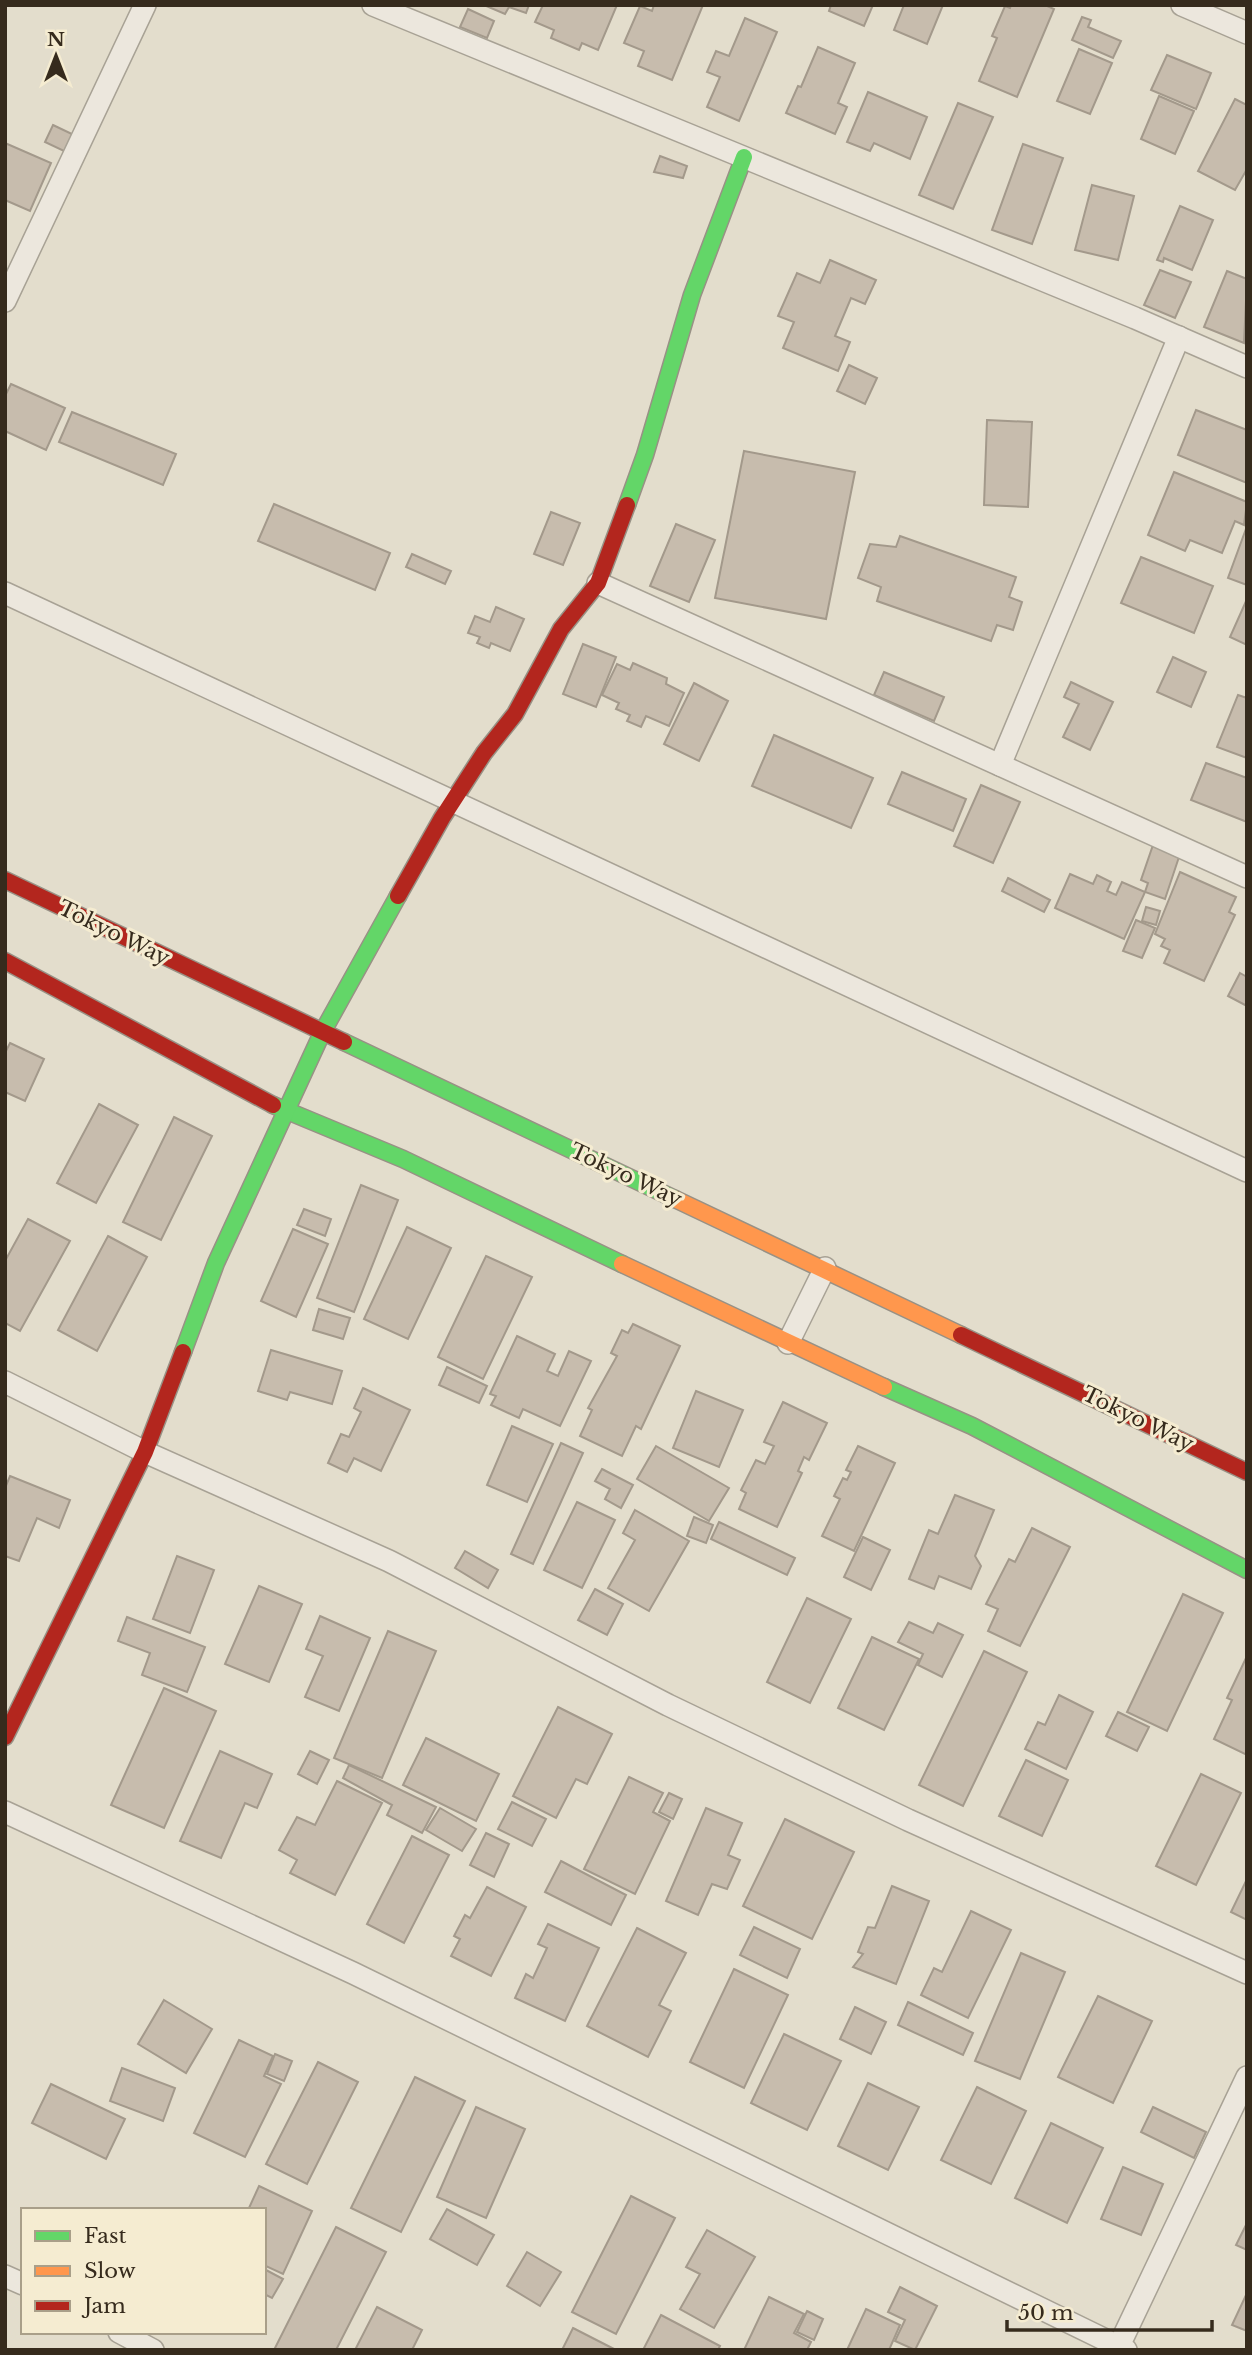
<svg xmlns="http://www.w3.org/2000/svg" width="1252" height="2355" viewBox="0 0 1252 2355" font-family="'Libre Baskerville',serif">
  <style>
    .building { fill: #c7bcad; stroke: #a3998b; stroke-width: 2 }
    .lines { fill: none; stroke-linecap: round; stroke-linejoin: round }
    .street-casing { stroke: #a8a295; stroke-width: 24 }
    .fast-casing { stroke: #989185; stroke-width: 19 }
    .slow-casing { stroke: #989185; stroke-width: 19 }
    .jam-casing { stroke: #989185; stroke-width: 19 }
    .street { stroke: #ece7dd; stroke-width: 21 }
    .fast { stroke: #63d668; stroke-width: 16 }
    .slow { stroke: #ff974d; stroke-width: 16 }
    .jam { stroke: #b3261e; stroke-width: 16 }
    .labels { text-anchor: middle; stroke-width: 6; stroke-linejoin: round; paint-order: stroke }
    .street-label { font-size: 21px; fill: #362b1d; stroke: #f5ecd1 }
  </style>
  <rect width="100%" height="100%" fill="#e3ddcc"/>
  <g class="building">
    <polygon points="484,5 529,5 526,13 509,7 505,14"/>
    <polygon points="543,5 617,5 598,50 582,43 579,50 551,38 554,30 535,22"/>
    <polygon points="654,5 703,5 672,80 638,66 644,51 624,43 640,6 652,11"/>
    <polygon points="831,5 873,5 864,26 829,11"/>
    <polygon points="904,5 943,5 927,44 894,30"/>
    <polygon points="1011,5 1045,5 1054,9 1017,97 979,81 997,38 992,36 1005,6 1010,8"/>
    <polygon points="468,9 494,21 487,38 460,27"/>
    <polygon points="1082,17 1091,20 1088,27 1121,41 1113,58 1072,40"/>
    <polygon points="745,18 777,32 739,121 707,107 720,77 707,72 716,51 729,56"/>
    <polygon points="818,47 855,63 838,103 847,107 835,134 786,113 798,86 801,87"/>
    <polygon points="1079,49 1112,63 1090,114 1057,101"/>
    <polygon points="1167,55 1211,73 1196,109 1151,90"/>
    <polygon points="868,92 927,117 910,159 874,143 870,151 847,142"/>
    <polygon points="1159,96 1194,111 1175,154 1141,139"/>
    <polygon points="1235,99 1247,105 1247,169 1235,190 1198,171"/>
    <polygon points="958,103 993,117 953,209 919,195"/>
    <polygon points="53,125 74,135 66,152 45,142"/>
    <polygon points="5,143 51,163 30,211 5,200"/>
    <polygon points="1023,144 1063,158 1032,244 992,230"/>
    <polygon points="660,156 687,166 683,178 654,172"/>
    <polygon points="1092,185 1134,196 1118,260 1075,250"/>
    <polygon points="1180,206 1213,220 1192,270 1164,258 1163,262 1157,260"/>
    <polygon points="830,260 876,280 865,304 851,298 835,336 850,342 838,371 783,348 794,322 778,316 797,273 820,283"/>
    <polygon points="1160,270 1191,282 1175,318 1144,305"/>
    <polygon points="1227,271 1247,279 1244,343 1204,327"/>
    <polygon points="849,365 877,378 865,404 837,391"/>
    <polygon points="11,384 65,408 46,450 5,431 5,396"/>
    <polygon points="1196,410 1247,430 1247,483 1178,455"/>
    <polygon points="72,412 176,454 163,485 59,442"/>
    <polygon points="987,420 1032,422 1028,507 984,505"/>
    <polygon points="744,451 855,472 826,619 715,598"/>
    <polygon points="1174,472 1247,502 1244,525 1235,521 1222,553 1190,540 1185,551 1148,535"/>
    <polygon points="274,504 390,553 375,590 258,541"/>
    <polygon points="551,512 580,523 563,565 534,554"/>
    <polygon points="676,524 715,540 689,602 650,586"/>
    <polygon points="1247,526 1247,585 1228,578"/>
    <polygon points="900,536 1016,577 1009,597 1022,602 1013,630 997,625 991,641 877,601 881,587 858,578 870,544 896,547"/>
    <polygon points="412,554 451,571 445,584 406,567"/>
    <polygon points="1141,557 1213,586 1194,633 1121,603"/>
    <polygon points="1247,599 1247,645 1230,637"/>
    <polygon points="496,607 524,619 510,651 491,643 489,648 477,643 480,637 468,633 475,616 490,622"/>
    <polygon points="583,644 616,657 596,707 563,694"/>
    <polygon points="1173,657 1206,672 1191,707 1157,692"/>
    <polygon points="633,663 667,678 666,684 684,693 669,726 646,716 641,727 627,721 630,715 616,709 619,703 602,695 617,664 630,670"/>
    <polygon points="884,672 944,697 934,721 874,695"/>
    <polygon points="1071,682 1113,702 1090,750 1063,737 1079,704 1064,697"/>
    <polygon points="694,683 728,701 699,761 664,744"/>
    <polygon points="1238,695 1247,698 1247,758 1217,747"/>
    <polygon points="774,735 873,778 851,828 752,786"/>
    <polygon points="1206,763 1247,778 1247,822 1191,800"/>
    <polygon points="902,772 966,799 953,831 888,804"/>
    <polygon points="981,785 1020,802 993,863 954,846"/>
    <polygon points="1153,845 1180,854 1165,899 1145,892 1148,883 1141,880"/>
    <polygon points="1180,872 1236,897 1229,912 1235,915 1204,981 1164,963 1170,950 1161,946 1165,939 1155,934"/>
    <polygon points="1070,874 1093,884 1097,875 1111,882 1107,891 1116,895 1122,882 1145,892 1124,939 1055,908"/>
    <polygon points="1008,878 1050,900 1044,912 1002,891"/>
    <polygon points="1146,907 1160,911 1156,925 1142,921"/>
    <polygon points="1136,920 1155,928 1142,958 1123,951"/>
    <polygon points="1240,973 1247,977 1247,1006 1228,996"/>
    <polygon points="10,1043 44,1059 25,1101 5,1092 5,1053"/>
    <polygon points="99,1104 138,1125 96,1203 57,1183"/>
    <polygon points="174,1117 212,1136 161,1240 123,1222"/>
    <polygon points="361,1185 398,1200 354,1312 317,1298"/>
    <polygon points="304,1209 331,1219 325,1236 297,1225"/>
    <polygon points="28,1219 70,1241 20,1331 5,1323 5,1261"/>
    <polygon points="407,1227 451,1248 408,1339 364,1319"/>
    <polygon points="293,1229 328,1244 296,1317 261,1301"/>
    <polygon points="108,1236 147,1257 97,1351 58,1330"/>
    <polygon points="486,1256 532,1277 483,1379 438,1357"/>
    <polygon points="319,1309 350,1318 343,1339 313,1330"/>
    <polygon points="633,1324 680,1346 641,1429 636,1426 622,1456 580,1436 592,1410 588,1408 617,1356 611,1353 622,1330 628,1333"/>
    <polygon points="517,1336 555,1354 547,1371 558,1376 569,1351 591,1361 560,1426 523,1409 519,1418 491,1405 496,1396 490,1394"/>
    <polygon points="271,1350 342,1371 332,1404 290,1392 287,1400 258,1391"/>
    <polygon points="447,1367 487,1386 479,1403 439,1385"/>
    <polygon points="363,1388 410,1410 381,1471 354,1458 347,1472 328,1463 341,1434 349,1437 361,1412 354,1408"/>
    <polygon points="696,1391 743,1410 719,1467 673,1448"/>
    <polygon points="783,1402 827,1423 809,1460 804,1457 798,1471 802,1473 777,1527 739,1509 746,1493 741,1490 756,1460 765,1464 774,1446 764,1442"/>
    <polygon points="512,1426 553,1444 527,1502 487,1485"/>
    <polygon points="561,1443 583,1453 533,1564 511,1554"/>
    <polygon points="656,1446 729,1488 709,1521 637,1479"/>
    <polygon points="858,1446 895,1463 854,1551 822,1536 840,1499 834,1496 843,1478 847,1480 851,1472 846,1470"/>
    <polygon points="602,1469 633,1485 621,1508 605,1499 610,1489 595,1481"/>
    <polygon points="10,1476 70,1500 59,1528 37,1518 19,1561 5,1556 5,1488"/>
    <polygon points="955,1495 994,1510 975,1556 981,1566 971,1589 939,1576 934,1589 909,1579 929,1530 938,1534"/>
    <polygon points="577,1502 615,1520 582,1588 544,1570"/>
    <polygon points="635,1510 689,1541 649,1611 608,1588 635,1540 623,1533"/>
    <polygon points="694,1517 713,1525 706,1543 687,1536"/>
    <polygon points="719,1522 795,1558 787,1575 711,1539"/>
    <polygon points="1032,1528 1070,1547 1020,1646 988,1631 998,1609 986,1604 1009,1559 1015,1562"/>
    <polygon points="863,1537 890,1550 871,1590 844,1577"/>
    <polygon points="465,1551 498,1570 488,1588 455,1568"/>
    <polygon points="177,1556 214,1570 190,1633 153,1619"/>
    <polygon points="259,1586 302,1604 269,1682 225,1664"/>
    <polygon points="595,1589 623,1604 607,1635 578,1620"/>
    <polygon points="1183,1594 1223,1613 1167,1731 1127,1712"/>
    <polygon points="807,1598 851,1619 810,1703 767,1682"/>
    <polygon points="320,1616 370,1638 339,1711 305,1697 323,1656 306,1649"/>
    <polygon points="127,1617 205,1647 187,1692 142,1675 150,1653 118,1641"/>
    <polygon points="909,1622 933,1633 938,1623 963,1635 942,1677 918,1665 923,1654 898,1642"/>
    <polygon points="388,1631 436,1651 382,1778 334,1758"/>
    <polygon points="872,1637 919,1659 884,1730 838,1708"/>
    <polygon points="984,1651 1027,1672 963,1806 919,1785"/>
    <polygon points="1247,1656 1247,1755 1214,1739 1232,1700 1227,1698"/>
    <polygon points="164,1688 216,1711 164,1828 111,1805"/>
    <polygon points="1059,1695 1093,1712 1066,1769 1025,1749 1038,1722 1045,1725"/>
    <polygon points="558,1707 612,1734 587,1784 576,1779 556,1818 513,1796"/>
    <polygon points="1118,1712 1149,1727 1137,1751 1106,1736"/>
    <polygon points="426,1738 499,1774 476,1821 403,1785"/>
    <polygon points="220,1751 272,1774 257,1808 245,1803 221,1858 180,1841"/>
    <polygon points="310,1751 329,1760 317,1784 298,1774"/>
    <polygon points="1026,1760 1068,1780 1042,1836 999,1816"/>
    <polygon points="349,1765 436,1807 422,1833 387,1815 392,1805 343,1778"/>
    <polygon points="1201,1774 1241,1793 1196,1885 1156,1866"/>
    <polygon points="629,1777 663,1793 653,1812 670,1821 635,1894 584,1869"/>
    <polygon points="337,1781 382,1803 335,1895 290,1873 297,1860 279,1850 297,1817 315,1825"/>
    <polygon points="669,1793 682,1799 673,1819 659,1812"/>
    <polygon points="512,1802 546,1819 532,1846 498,1829"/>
    <polygon points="440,1808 476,1829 462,1851 426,1830"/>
    <polygon points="706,1808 742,1823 728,1855 740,1860 727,1889 712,1884 698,1915 666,1901"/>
    <polygon points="785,1819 854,1852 812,1939 743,1906"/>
    <polygon points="486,1833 509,1844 494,1877 470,1865"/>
    <polygon points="412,1836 449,1855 404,1943 367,1924"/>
    <polygon points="561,1861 626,1895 611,1925 545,1892"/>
    <polygon points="1247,1879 1247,1920 1231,1912"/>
    <polygon points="892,1886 929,1901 896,1984 853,1967 863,1954 858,1952 868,1927 875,1928"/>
    <polygon points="487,1887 526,1907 491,1976 451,1956 460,1939 454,1936 465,1915 470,1918"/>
    <polygon points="971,1911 1011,1930 968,2018 921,1995 934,1968 942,1972"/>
    <polygon points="548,1924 599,1948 565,2021 515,1998 526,1974 533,1978 547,1948 538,1944"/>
    <polygon points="754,1927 800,1949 787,1978 740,1955"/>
    <polygon points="637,1928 686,1953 659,2005 671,2011 648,2057 587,2026"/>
    <polygon points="1021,1953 1065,1972 1020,2079 975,2061"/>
    <polygon points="734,1969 788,1995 744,2088 690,2062"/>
    <polygon points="1098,1996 1152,2021 1113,2103 1058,2077"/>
    <polygon points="164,2000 212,2029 186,2073 138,2044"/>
    <polygon points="908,2002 973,2033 963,2055 898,2025"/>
    <polygon points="855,2007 886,2022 871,2054 840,2039"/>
    <polygon points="784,2034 841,2061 807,2130 751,2103"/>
    <polygon points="239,2040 273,2056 264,2076 281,2084 245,2157 194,2133"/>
    <polygon points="275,2054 292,2061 284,2081 267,2074"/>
    <polygon points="318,2062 358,2082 307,2184 266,2164"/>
    <polygon points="122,2068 175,2088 163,2121 110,2101"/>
    <polygon points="415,2077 465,2101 401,2232 351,2208"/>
    <polygon points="868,2083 919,2107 888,2170 838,2146"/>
    <polygon points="51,2084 125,2119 106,2159 32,2123"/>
    <polygon points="977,2087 1026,2111 991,2184 941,2160"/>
    <polygon points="476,2107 525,2129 486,2218 437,2197"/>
    <polygon points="1153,2107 1206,2132 1194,2158 1141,2132"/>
    <polygon points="1051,2123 1103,2148 1067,2223 1015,2198"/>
    <polygon points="1123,2167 1163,2184 1141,2235 1101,2219"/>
    <polygon points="259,2186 312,2211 283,2274 266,2266 264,2270 264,2210 249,2208"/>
    <polygon points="631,2196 675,2218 616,2334 572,2312"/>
    <polygon points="447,2209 494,2235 477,2265 430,2239"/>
    <polygon points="1247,2223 1247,2250 1236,2245"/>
    <polygon points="336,2227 386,2252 336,2350 274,2350"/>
    <polygon points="707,2230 755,2257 714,2328 680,2309 700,2274 686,2267"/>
    <polygon points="527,2252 561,2272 540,2306 507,2286"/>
    <polygon points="266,2270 283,2279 272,2298 264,2294"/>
    <polygon points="900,2287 937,2306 915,2350 895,2341 905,2320 888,2312"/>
    <polygon points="1247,2293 1247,2331 1232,2325"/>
    <polygon points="769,2297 804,2314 794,2333 811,2342 807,2350 744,2350"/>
    <polygon points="377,2307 422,2330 412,2350 355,2350"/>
    <polygon points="866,2309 900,2325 889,2350 847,2350"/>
    <polygon points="807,2311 823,2319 814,2340 797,2332"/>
    <polygon points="661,2315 720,2346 718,2350 643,2350"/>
    <polygon points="573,2328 616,2350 562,2350"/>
  </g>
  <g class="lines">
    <g class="street-casing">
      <g id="street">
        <polyline points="373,5 1135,318 1247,367"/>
        <polyline points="1182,5 1247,33"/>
        <polyline points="5,301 145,5"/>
        <polyline points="598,583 1247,877"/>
        <polyline points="5,593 1247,1171"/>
        <polyline points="1000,765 1179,337"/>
        <polyline points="788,1343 825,1268"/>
        <polyline points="5,1382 145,1452 389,1561 668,1705 908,1820 1247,1973"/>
        <polyline points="5,1812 353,1973 1126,2350"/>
        <polyline points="5,2276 23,2284"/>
        <polyline points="119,2332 153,2350"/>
        <polyline points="1117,2350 1247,2077"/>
      </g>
    </g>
    <g class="fast-casing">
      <g id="fast">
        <polyline points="627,505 645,455 692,295 744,157"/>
        <polyline points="344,1042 675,1199"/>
        <polyline points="273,1105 403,1159 622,1264"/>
        <polyline points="183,1352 216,1263 322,1033 398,896"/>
        <polyline points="884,1387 972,1426 1247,1570"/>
      </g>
    </g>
    <g class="slow-casing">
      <g id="slow">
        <polyline points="675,1199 961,1335"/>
        <polyline points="622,1264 884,1387"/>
      </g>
    </g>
    <g class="jam-casing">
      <g id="jam">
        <polyline points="5,880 344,1042"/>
        <polyline points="398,896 442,818 484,753 515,714 561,629 598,583 627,505"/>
        <polyline points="5,961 273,1105"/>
        <polyline points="961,1335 1247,1472"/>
        <polyline points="5,1737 145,1452 183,1352"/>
      </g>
    </g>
    <use href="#street" class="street"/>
    <use href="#fast" class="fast"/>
    <use href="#slow" class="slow"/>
    <use href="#jam" class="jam"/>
  </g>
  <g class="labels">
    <g class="street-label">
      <text transform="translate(114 933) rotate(26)" y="7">Tokyo Way</text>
      <text transform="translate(626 1175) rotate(25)" y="7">Tokyo Way</text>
      <text transform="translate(1138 1419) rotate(26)" y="7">Tokyo Way</text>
    </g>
  </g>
  <rect width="1252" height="2355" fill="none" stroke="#362b1d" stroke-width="14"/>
  <rect x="21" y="2208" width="245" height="126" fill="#f5ecd1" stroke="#a99f89" stroke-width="2"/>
  <rect x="35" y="2231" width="35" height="10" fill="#63d668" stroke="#a99f89" stroke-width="2"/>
  <text x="84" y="2243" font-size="21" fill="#362b1d">Fast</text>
  <rect x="35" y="2266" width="35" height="10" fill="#ff974d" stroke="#a99f89" stroke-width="2"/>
  <text x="84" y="2278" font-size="21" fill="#362b1d">Slow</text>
  <rect x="35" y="2301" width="35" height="10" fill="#b3261e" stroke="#a99f89" stroke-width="2"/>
  <text x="84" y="2313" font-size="21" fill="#362b1d">Jam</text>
  <g transform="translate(56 56)" stroke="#f5ecd1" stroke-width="5" paint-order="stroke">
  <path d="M0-5L12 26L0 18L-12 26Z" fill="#362b1d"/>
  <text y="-10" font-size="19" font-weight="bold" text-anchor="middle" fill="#362b1d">N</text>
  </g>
  <path d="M1007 2320v10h205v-10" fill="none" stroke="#362b1d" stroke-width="3.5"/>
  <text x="1018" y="2320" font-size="21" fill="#362b1d" stroke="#f5ecd1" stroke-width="5" paint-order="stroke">50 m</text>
</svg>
